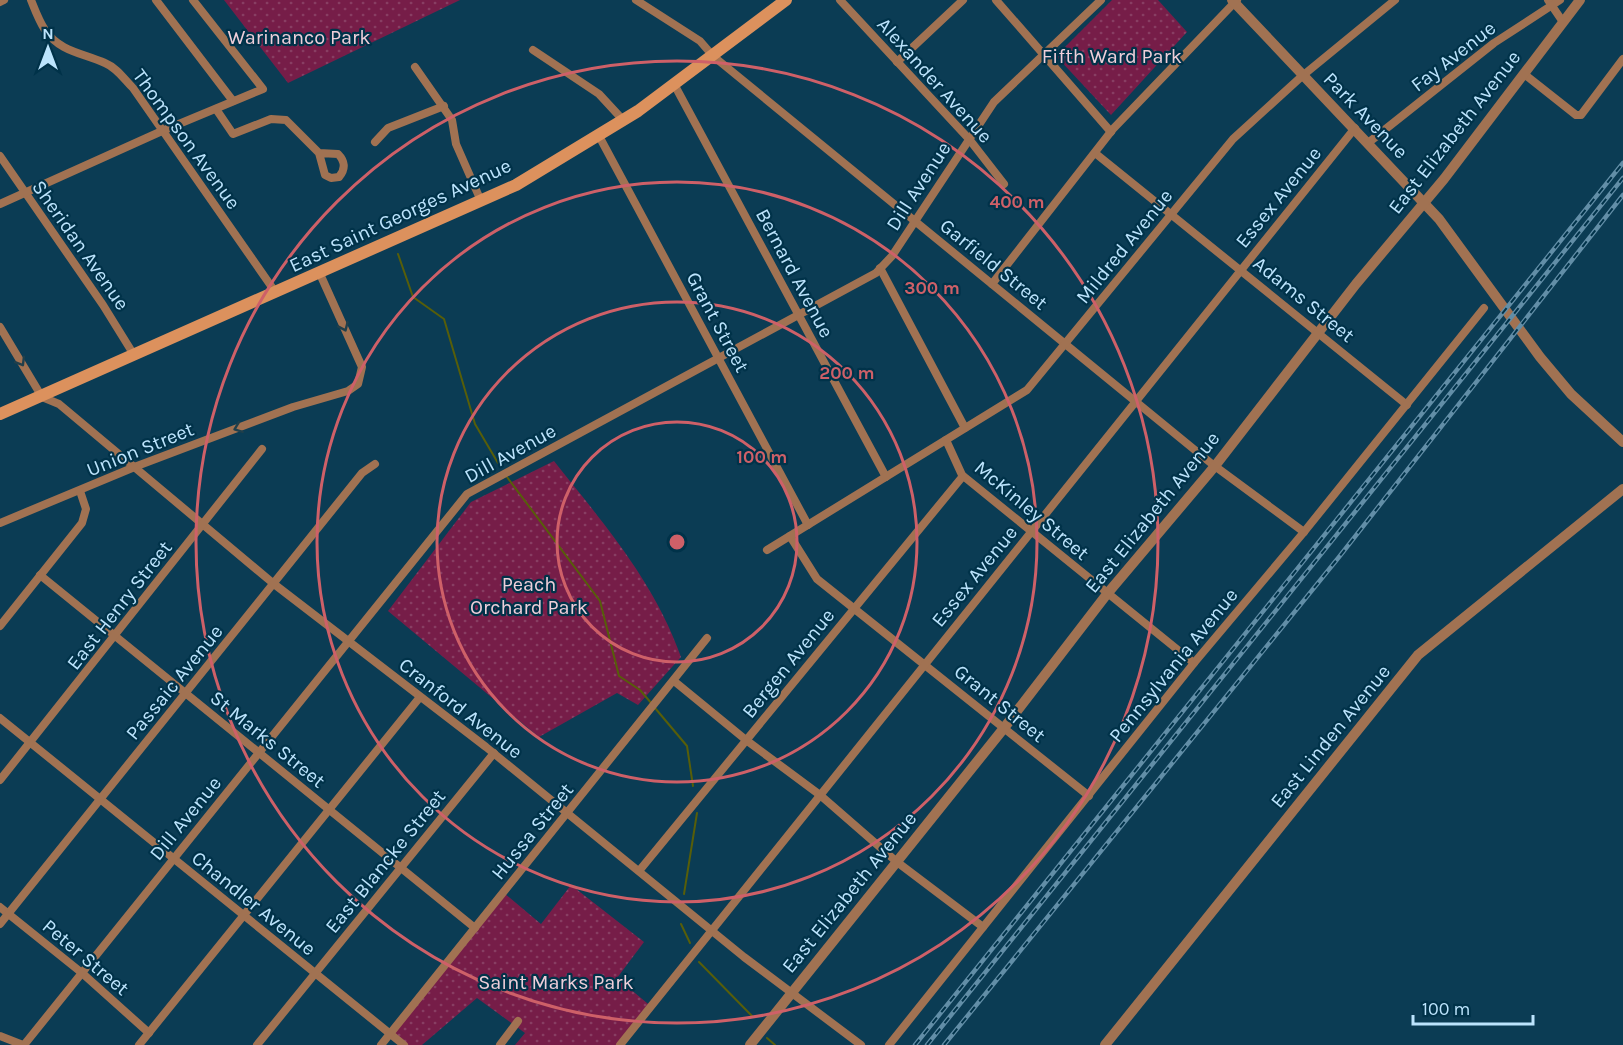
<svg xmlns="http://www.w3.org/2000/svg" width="1623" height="1045" viewBox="0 0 1623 1045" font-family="Karla,sans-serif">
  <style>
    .park { fill: url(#park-dots) }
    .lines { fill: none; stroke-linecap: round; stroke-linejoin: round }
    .stream { stroke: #575e09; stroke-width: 2 }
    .minor { stroke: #a17252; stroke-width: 8 }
    .tertiary { stroke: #a17252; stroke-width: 10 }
    .secondary { stroke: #dc915d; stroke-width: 12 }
    .rail-casing { stroke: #628ea7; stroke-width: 4.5 }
    .rail { stroke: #003249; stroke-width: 2; stroke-dasharray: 7; stroke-linecap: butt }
    .oneway { stroke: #203f4b }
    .ring { fill: none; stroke: #ce6068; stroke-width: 3 }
    .labels { text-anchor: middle; stroke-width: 4.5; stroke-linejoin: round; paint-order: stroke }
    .park-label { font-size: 20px; fill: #efcfda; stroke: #003249 }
    .street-label { font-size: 20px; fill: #bce4fd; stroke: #003249 }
    .centre { fill: #ce6068; stroke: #003249; stroke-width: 3 }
    .ring-label { font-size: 18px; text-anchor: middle; font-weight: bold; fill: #ce6068; stroke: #003249; stroke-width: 4.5; stroke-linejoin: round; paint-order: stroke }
  </style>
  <defs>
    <pattern id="park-dots" width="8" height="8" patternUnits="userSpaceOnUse" patternTransform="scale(1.5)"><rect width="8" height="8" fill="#761d48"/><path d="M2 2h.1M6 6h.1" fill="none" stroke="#883e63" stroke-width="1.8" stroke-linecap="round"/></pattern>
  </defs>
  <rect width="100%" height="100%" fill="#0b3c54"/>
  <g class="park">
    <polygon points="224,0 460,0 288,83"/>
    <polygon points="1112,0 1158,0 1187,32 1111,115 1056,56"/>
    <path d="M554,461C604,524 654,581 681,657L638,705L617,693L539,737L388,611L471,502Z"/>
    <polygon points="571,885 644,942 617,978 653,1008 624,1045 515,1045 525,1033 477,998 422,1045 407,1045 391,1032 504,893 541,924"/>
  </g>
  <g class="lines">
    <g class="stream">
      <polyline points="384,216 388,230"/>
      <polyline points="398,254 413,297 444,319 475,424 498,463"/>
      <polyline points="507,477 600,601 619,676 640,690 652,704"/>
      <polyline points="655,708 687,746 693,786"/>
      <polyline points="684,894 697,813"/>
      <polyline points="681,924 690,943"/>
      <polyline points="699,962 753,1017"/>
      <polyline points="767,1038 775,1045"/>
    </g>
    <g class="minor">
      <path d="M31,0C35,10 39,21 45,30C60,52 83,53 105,63C117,68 124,79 133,88L276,293"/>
      <polyline points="156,0 233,101"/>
      <polyline points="636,0 700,41 713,56 1212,464 1304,532"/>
      <polyline points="840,0 969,139 1004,184"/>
      <polyline points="996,0 1111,132"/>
      <polyline points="1548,0 1563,22"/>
      <polyline points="0,2 4,0"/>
      <polyline points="533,50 599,94 623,120"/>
      <polyline points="897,62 963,0"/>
      <polyline points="415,67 452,120 456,144 481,201"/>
      <polyline points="1524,74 1576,115 1581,115 1623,59"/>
      <polyline points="674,84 886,477"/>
      <path d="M216,109L233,134L271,119L286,120L319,153L325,175L331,178L339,177C346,169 345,161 338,154L319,153"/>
      <polyline points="599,136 808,525"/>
      <polyline points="375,142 388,128 444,106"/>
      <polyline points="1368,143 1494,43 1560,0"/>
      <polyline points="1095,153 1407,405"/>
      <polyline points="0,156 103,305 134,355"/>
      <polyline points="0,204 162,131 263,89 193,0"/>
      <polyline points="880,268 965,428"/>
      <polyline points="992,284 1113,129 1237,0"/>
      <polyline points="0,327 42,397 59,404 274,584 486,747 744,957 861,1045"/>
      <polyline points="946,440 962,475 1194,663"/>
      <polyline points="0,523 137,466 293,407 348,391 358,384 362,367 320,274"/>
      <polyline points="790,536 817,579 1089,796"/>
      <polyline points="767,550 1027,390 1233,139 1301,77 1395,0"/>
      <polyline points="40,575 475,928"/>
      <polyline points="0,626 82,523 86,509 80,491"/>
      <polyline points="674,681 746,740 820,795 897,862 983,927"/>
      <polyline points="0,718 404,1045"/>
      <polyline points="0,780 262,449"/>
      <polyline points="639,871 963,476"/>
      <polyline points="0,907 82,973 149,1033"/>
      <polyline points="0,924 362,473 375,464"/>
      <polyline points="0,1036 23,1045"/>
      <polyline points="24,1045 467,494 876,273 892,256 994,102 1101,0"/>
      <polyline points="139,1045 420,697"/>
      <polyline points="257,1045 494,753"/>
      <polyline points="381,1045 707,638"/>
      <polyline points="500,1045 518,1021"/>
      <polyline points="620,1045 1355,128"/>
      <polyline points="889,1045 1194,663 1304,532 1484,308"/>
    </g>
    <g class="tertiary">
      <polyline points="1232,0 1439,219 1540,357 1571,394 1623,442"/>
      <polyline points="750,1045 1004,728 1107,594 1215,466 1356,284 1444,179 1580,0"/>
      <polyline points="1105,1045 1418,655 1623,489"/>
    </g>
    <polyline class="secondary" points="0,414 516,185 638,111 786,0"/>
    <g class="rail-casing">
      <g id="rail">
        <polyline points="915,1045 1623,163"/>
        <polyline points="927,1045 1623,178"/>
        <polyline points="944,1045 1339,557 1623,195"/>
      </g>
    </g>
    <use href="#rail" class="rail"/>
  </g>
  <defs><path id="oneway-chevron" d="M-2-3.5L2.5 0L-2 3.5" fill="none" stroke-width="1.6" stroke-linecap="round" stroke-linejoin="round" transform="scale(1.5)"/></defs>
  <g class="oneway">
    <use href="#oneway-chevron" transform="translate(344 327) rotate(66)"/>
    <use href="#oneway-chevron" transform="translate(21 362) rotate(59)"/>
    <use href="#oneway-chevron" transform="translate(238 428) rotate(159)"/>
  </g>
  <g class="ring">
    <circle cx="677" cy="542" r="120"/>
    <circle cx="677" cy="542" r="240"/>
    <circle cx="677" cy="542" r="360"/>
    <circle cx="677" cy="542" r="481"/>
  </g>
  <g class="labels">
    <g class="park-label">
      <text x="299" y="44">Warinanco Park</text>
      <text x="1112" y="63">Fifth Ward Park</text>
      <text x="529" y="591">Peach<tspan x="529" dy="23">Orchard Park</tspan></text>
      <text x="556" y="989">Saint Marks Park</text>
    </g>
    <g class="street-label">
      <text transform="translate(1453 56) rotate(-38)" y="7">Fay Avenue</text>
      <text transform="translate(935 80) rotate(48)" y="7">Alexander Avenue</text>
      <text transform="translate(1366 115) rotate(46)" y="7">Park Avenue</text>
      <text transform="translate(1454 132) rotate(-52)" y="7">East Elizabeth Avenue</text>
      <text transform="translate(187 139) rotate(54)" y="7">Thompson Avenue</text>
      <text transform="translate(918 186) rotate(-57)" y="7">Dill Avenue</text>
      <text transform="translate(1278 197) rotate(-51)" y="7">Essex Avenue</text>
      <text transform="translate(400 215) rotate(-25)" y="7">East Saint Georges Avenue</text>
      <text transform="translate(81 245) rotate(55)" y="7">Sheridan Avenue</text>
      <text transform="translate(1124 246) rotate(-51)" y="7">Mildred Avenue</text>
      <text transform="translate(994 264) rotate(39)" y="7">Garfield Street</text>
      <text transform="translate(795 273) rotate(62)" y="7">Bernard Avenue</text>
      <text transform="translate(1304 299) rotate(39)" y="7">Adams Street</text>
      <text transform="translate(718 322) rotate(62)" y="7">Grant Street</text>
      <text transform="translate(140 449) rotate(-22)" y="7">Union Street</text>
      <text transform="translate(510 453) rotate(-29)" y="7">Dill Avenue</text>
      <text transform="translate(1032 510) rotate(40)" y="7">McKinley Street</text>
      <text transform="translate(1152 512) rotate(-51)" y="7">East Elizabeth Avenue</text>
      <text transform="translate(974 576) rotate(-51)" y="7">Essex Avenue</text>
      <text transform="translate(119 605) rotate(-52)" y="7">East Henry Street</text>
      <text transform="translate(788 663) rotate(-51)" y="7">Bergen Avenue</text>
      <text transform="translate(1173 665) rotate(-51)" y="7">Pennsylvania Avenue</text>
      <text transform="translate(174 682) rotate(-51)" y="7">Passaic Avenue</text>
      <text transform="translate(1000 703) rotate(39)" y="7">Grant Street</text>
      <text transform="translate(461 708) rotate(38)" y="7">Cranford Avenue</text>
      <text transform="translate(1330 736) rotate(-51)" y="7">East Linden Avenue</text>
      <text transform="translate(268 739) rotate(39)" y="7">St Marks Street</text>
      <text transform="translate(185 818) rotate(-51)" y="7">Dill Avenue</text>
      <text transform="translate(532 831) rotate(-51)" y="7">Hussa Street</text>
      <text transform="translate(385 861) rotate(-51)" y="7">East Blancke Street</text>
      <text transform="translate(849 892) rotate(-51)" y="7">East Elizabeth Avenue</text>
      <text transform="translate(254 903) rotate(39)" y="7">Chandler Avenue</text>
      <text transform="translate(86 957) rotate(40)" y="7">Peter Street</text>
    </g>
  </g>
  <circle cx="677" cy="542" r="9" class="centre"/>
  <g class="ring-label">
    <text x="1017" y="208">400 m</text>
    <text x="932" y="294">300 m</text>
    <text x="847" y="379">200 m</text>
    <text x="762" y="463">100 m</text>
  </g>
  <g transform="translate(48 48)" stroke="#003249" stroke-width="4.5" paint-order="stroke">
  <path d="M0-4.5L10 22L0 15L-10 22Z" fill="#bce4fd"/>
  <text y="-9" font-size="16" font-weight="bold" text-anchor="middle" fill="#bce4fd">N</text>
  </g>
  <path d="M1413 1015v9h120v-9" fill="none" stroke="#bce4fd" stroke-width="3"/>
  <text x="1422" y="1015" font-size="18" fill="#bce4fd" stroke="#003249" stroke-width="4.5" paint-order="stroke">100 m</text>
</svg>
